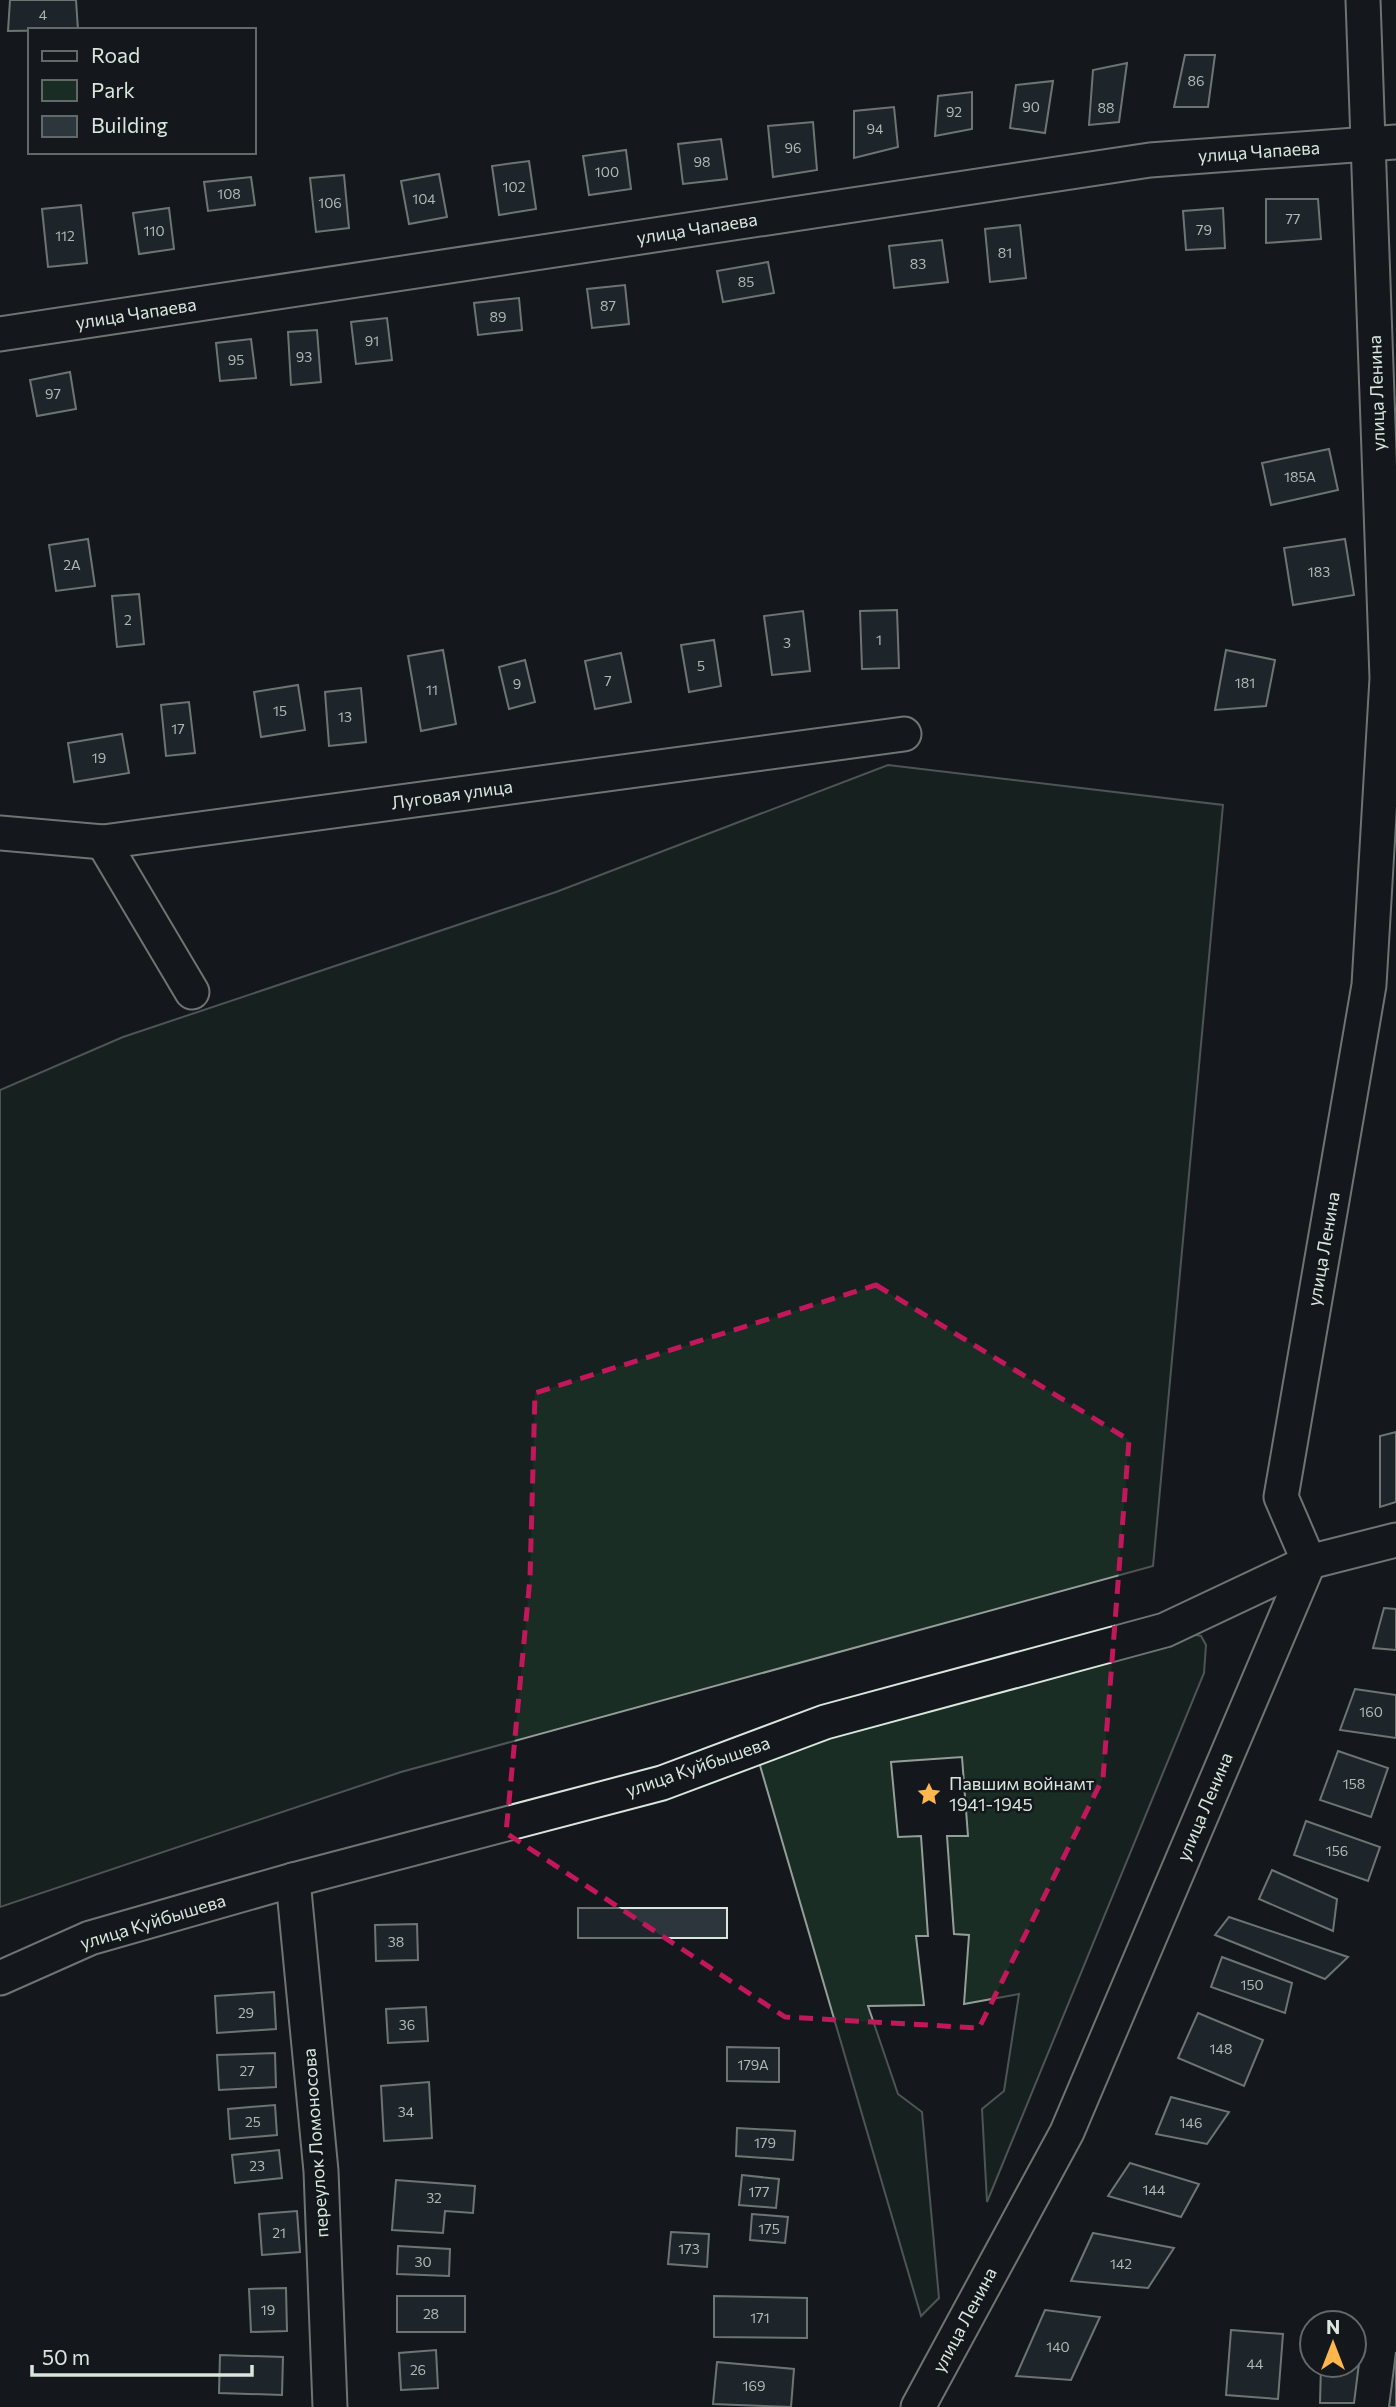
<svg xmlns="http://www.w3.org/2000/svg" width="1396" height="2407" viewBox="0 0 1396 2407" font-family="Commissioner,sans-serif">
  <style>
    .green { fill: #1a2d24; stroke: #939e99; stroke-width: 2 }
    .building { fill: #2c363c; stroke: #d8e6dc; stroke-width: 2 }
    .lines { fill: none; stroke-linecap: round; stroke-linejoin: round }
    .minor-casing { stroke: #d8e6dc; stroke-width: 37 }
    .minor { stroke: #14181c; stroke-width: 33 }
    .marked { fill: none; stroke: #c2185b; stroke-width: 5; stroke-dasharray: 14 9; stroke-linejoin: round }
    .labels { text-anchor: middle; stroke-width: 5; stroke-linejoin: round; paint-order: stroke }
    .number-label { font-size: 14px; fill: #adbab4 }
    .street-label { font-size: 18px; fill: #d8e6dc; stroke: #14181c }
    .poi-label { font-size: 18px; fill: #d8e6dc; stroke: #14181c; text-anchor: start }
  </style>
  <rect width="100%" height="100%" fill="#14181c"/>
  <g class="green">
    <polygon points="888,765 1223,805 1153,1566 401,1772 0,1907 0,1090 123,1037 556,892"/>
    <polygon points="1191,1634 1201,1636 1206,1645 1204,1673 987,2202 982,2109 1004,2091 1019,1994 964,2004 969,1935 954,1934 947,1836 968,1836 962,1757 891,1762 898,1837 921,1836 928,1936 916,1936 924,2005 868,2006 898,2094 922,2112 939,2298 921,2316 759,1762 766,1754"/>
  </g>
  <g class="building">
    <polygon points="10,0 76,0 78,30 8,31"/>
    <polygon points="1185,55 1215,55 1208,107 1174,107"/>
    <polygon points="1127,63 1119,122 1089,125 1093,70"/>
    <polygon points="1053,81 1045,133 1010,128 1016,85"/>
    <polygon points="972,92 972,129 935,136 938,96"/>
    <polygon points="894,107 898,147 854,158 854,111"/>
    <polygon points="813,122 817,170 773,177 768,126"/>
    <polygon points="721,139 727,179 683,184 678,144"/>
    <polygon points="626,150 631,189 589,195 583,156"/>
    <polygon points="529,161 536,209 499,215 492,166"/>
    <polygon points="439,174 447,217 409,224 401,181"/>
    <polygon points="344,175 349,228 316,232 310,178"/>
    <polygon points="251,177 255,205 208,211 204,182"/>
    <polygon points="1266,199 1318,199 1321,239 1266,243"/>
    <polygon points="81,205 87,263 48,267 42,209"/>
    <polygon points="169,208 174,249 139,254 133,213"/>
    <polygon points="1223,208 1225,248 1186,250 1183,211"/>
    <polygon points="1020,225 1026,278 990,282 985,229"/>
    <polygon points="942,240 948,282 894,288 889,246"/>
    <polygon points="768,262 774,293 723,302 717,271"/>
    <polygon points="625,285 629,324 592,328 587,289"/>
    <polygon points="519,298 522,330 478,335 474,303"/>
    <polygon points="387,318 392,360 356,364 351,322"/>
    <polygon points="317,330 321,382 291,385 288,332"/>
    <polygon points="251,339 256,378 220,381 216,343"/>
    <polygon points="70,372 76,409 37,416 30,380"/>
    <polygon points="1329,449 1338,490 1271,505 1262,463"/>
    <polygon points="88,539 95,586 56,591 49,545"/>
    <polygon points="1345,539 1354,595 1293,605 1284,548"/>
    <polygon points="139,594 144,644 117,647 112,596"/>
    <polygon points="897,610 899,668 862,669 860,611"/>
    <polygon points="803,611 810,671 772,675 764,616"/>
    <polygon points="714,640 721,686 689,692 681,645"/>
    <polygon points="443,650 456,724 421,731 408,656"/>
    <polygon points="1226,650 1275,660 1266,706 1215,710"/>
    <polygon points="621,653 631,702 595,709 585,661"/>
    <polygon points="525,660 535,702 509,709 499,667"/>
    <polygon points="298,685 305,730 261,737 254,692"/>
    <polygon points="361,688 366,742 329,746 325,692"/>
    <polygon points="189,702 195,753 166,756 161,705"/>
    <polygon points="122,734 129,773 74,782 68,743"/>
    <polygon points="1396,1432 1396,1502 1380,1507 1380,1436"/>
    <polygon points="1384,1608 1396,1609 1396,1650 1373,1648"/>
    <polygon points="1355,1689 1396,1695 1396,1738 1340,1730"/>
    <polygon points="1338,1751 1388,1768 1371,1817 1320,1800"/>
    <polygon points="1306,1821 1380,1847 1368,1881 1294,1855"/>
    <polygon points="1272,1870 1337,1899 1333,1931 1259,1899"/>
    <rect x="578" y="1908" width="149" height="30"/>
    <polygon points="1229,1917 1348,1957 1325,1979 1215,1935"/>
    <polygon points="417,1924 418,1960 376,1961 375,1925"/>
    <polygon points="1222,1957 1292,1983 1285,2013 1211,1987"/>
    <polygon points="274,1992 276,2029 217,2033 215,1996"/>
    <polygon points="426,2007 428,2041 388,2043 386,2009"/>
    <polygon points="1198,2013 1263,2040 1244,2086 1178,2058"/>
    <polygon points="727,2047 779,2048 779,2082 727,2081"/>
    <polygon points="275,2053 276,2087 219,2090 217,2055"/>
    <polygon points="429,2082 432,2138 384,2141 381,2086"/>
    <polygon points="1171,2097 1229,2112 1207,2144 1156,2134"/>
    <polygon points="275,2105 277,2135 230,2139 228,2109"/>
    <polygon points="737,2128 795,2131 793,2160 736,2156"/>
    <polygon points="279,2150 282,2178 235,2183 232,2155"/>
    <polygon points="1130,2163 1199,2184 1181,2217 1108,2196"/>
    <polygon points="742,2175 779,2179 776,2208 739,2205"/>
    <polygon points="396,2180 475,2186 473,2213 445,2211 443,2233 392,2230"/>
    <polygon points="297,2211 300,2252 262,2255 259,2214"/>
    <polygon points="752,2214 788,2217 785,2243 750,2240"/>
    <polygon points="671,2232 709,2234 707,2267 668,2264"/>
    <polygon points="1093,2233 1174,2248 1148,2288 1071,2281"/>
    <polygon points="398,2246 450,2249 449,2276 397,2274"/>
    <polygon points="286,2288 287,2331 251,2332 249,2289"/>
    <rect x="397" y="2296" width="68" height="36"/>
    <polygon points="714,2296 807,2298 807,2338 714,2337"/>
    <polygon points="1045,2310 1100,2317 1071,2380 1016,2376"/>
    <polygon points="1231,2330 1283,2334 1278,2399 1226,2395"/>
    <polygon points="1354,2339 1362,2339 1354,2403 1320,2403 1321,2365 1354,2365"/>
    <polygon points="436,2350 438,2388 401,2390 399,2353"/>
    <polygon points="1396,2352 1396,2407 1389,2407"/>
    <polygon points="220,2355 283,2357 282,2395 219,2393"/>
    <polygon points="717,2362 794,2369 791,2407 713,2404"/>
  </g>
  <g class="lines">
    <g class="minor-casing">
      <g id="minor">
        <polyline points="0,334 1150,160 1396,142"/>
        <polyline points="0,833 103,842 904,734"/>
        <polyline points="103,842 192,992"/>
        <polyline points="293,1880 321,2171 330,2407"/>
        <polyline points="0,1978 90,1938 293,1880 662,1783 825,1722 1165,1630 1309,1562 1396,1540"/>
        <polyline points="918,2407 1067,2132 1309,1562 1281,1497 1369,985 1387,678 1363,0"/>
      </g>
    </g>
    <use href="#minor" class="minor"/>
  </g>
  <path d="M0 0H1396V2407H0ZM876,1285L1129,1440L1103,1778L979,2028L785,2017L506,1833L530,1578L535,1393Z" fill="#14181c" fill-opacity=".55" fill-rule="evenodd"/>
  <path class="marked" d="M876,1285L1129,1440L1103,1778L979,2028L785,2017L506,1833L530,1578L535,1393Z"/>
  <defs>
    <g id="sight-bare" transform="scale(1.89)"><path d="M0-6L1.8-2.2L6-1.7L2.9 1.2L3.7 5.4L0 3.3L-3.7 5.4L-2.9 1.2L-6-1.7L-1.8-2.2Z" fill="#ffb74d" stroke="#14181c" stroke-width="2.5" paint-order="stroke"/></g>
  </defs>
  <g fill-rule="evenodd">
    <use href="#sight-bare" x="929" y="1794"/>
  </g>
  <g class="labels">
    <g class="number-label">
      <text x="43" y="20">4</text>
      <text x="1196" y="86">86</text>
      <text x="1031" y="112">90</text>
      <text x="1106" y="113">88</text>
      <text x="954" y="117">92</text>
      <text x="875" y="134">94</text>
      <text x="793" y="153">96</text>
      <text x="702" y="167">98</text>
      <text x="607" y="177">100</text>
      <text x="514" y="192">102</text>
      <text x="229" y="199">108</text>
      <text x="424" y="204">104</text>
      <text x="330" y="208">106</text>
      <text x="1293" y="224">77</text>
      <text x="1204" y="235">79</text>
      <text x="154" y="236">110</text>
      <text x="65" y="241">112</text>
      <text x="1005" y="258">81</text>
      <text x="918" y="269">83</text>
      <text x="746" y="287">85</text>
      <text x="608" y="311">87</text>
      <text x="498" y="322">89</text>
      <text x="372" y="346">91</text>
      <text x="304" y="362">93</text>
      <text x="236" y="365">95</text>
      <text x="53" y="399">97</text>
      <text x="1300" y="482">185А</text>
      <text x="72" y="570">2А</text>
      <text x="1319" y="577">183</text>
      <text x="128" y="625">2</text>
      <text x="879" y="645">1</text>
      <text x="787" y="648">3</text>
      <text x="701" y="671">5</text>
      <text x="608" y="686">7</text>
      <text x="1245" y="688">181</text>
      <text x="517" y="689">9</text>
      <text x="432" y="695">11</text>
      <text x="280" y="716">15</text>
      <text x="345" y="722">13</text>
      <text x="178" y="734">17</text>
      <text x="99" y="763">19</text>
      <text x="1371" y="1717">160</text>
      <text x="1354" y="1789">158</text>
      <text x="1337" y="1856">156</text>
      <text x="396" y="1947">38</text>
      <text x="1252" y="1990">150</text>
      <text x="246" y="2018">29</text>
      <text x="407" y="2030">36</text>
      <text x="1221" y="2054">148</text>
      <text x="753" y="2070">179А</text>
      <text x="247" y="2076">27</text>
      <text x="406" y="2117">34</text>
      <text x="253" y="2127">25</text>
      <text x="1191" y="2128">146</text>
      <text x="765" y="2148">179</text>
      <text x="257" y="2171">23</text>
      <text x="1154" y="2195">144</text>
      <text x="759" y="2197">177</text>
      <text x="434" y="2203">32</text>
      <text x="769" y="2234">175</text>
      <text x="279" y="2238">21</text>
      <text x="689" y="2254">173</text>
      <text x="423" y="2267">30</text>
      <text x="1121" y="2269">142</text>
      <text x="268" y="2315">19</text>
      <text x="431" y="2319">28</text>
      <text x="760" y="2323">171</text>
      <text x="1058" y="2352">140</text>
      <text x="1255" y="2369">44</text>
      <text x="418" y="2375">26</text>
      <text x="754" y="2391">169</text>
    </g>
    <g class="street-label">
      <text transform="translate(1259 152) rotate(-4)" y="6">улица Чапаева</text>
      <text transform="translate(697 229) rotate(-9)" y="6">улица Чапаева</text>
      <text transform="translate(136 314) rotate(-9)" y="6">улица Чапаева</text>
      <text transform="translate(1377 393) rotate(-92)" y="6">улица Ленина</text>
      <text transform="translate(452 795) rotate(-8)" y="6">Луговая улица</text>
      <text transform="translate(1324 1249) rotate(-80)" y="6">улица Ленина</text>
      <text transform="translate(698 1767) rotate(-19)" y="6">улица Куйбышева</text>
      <text transform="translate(1205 1807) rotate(-67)" y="6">улица Ленина</text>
      <text transform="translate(153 1922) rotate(-17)" y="6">улица Куйбышева</text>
      <text transform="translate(316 2143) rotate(-94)" y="6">переулок Ломоносова</text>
      <text transform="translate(965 2320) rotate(-62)" y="6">улица Ленина</text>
    </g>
    <g class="poi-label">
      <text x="949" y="1790">Павшим войнамт<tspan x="949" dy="21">1941-1945</tspan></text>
    </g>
  </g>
  <rect x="28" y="28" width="228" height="126" fill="#14181c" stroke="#626a69" stroke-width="2"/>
  <rect x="42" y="51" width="35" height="10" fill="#14181c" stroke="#626a69" stroke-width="2"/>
  <text x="91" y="63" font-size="21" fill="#d8e6dc">Road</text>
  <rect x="42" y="80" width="35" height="21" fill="#1a2d24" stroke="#626a69" stroke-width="2"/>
  <text x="91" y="98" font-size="21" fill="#d8e6dc">Park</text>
  <rect x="42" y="116" width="35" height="21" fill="#2c363c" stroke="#626a69" stroke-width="2"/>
  <text x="91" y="133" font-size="21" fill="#d8e6dc">Building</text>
  <g transform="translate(1333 2344)"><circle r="33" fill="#14181c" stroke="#626a69" stroke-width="2"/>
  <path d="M0-5L12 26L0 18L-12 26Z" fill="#ffb74d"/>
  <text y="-10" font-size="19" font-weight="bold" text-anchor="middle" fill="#d8e6dc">N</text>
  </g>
  <path d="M32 2365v10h220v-10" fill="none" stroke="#d8e6dc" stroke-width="3.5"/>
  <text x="42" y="2365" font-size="21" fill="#d8e6dc" stroke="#14181c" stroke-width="5" paint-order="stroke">50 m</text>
</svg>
